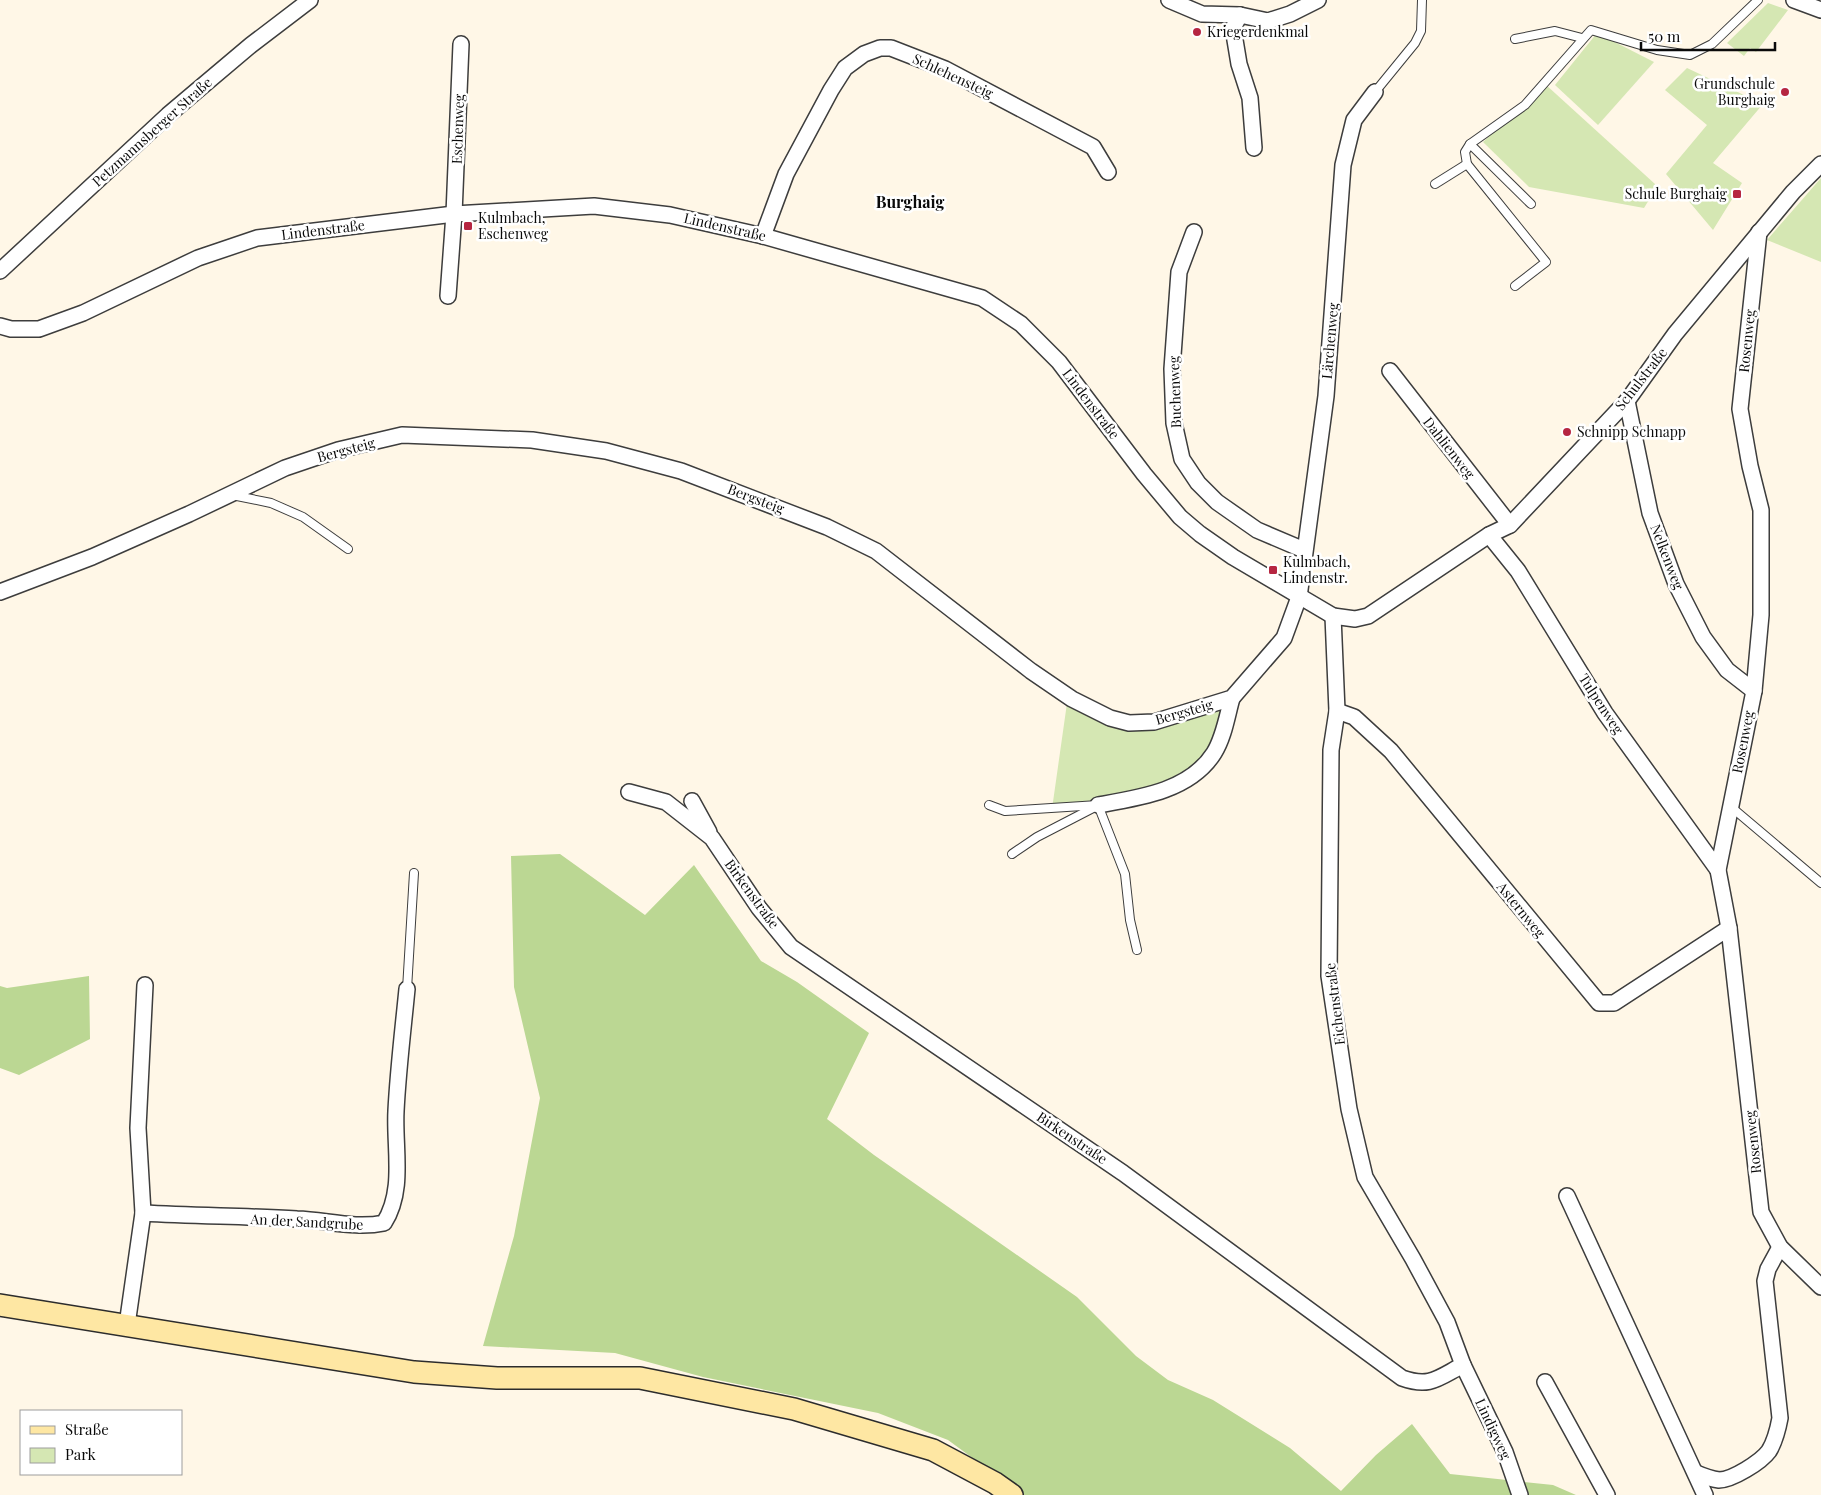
<svg xmlns="http://www.w3.org/2000/svg" width="1821" height="1495" viewBox="0 0 1821 1495" font-family="'Playfair Display',serif">
  <style>
    .green { fill: #d5e7b3 }
    .forest { fill: #bbd793 }
    .lines { fill: none; stroke-linecap: round; stroke-linejoin: round }
    .lane-casing { stroke: #3d3d3d; stroke-width: 10 }
    .street-casing { stroke: #3d3d3d; stroke-width: 18 }
    .secondary-casing { stroke: #2c2c2c; stroke-width: 24 }
    .lane { stroke: #fff; stroke-width: 8 }
    .street { stroke: #fff; stroke-width: 15 }
    .secondary { stroke: #fee7a3; stroke-width: 21 }
    .poi-dot { fill: #b62641; stroke: #fff; stroke-width: 2 }
    .labels { text-anchor: middle; stroke-width: 5; stroke-linejoin: round; paint-order: stroke }
    .poi-label { font-size: 14px; fill: #0a0a0a; stroke: #fff; text-anchor: start }
    .street-label { font-size: 14px; fill: #0a0a0a; stroke: #fff }
    .quarter-label { font-size: 16px; font-weight: bold; fill: #0a0a0a; stroke: #fff }
  </style>
  <rect width="100%" height="100%" fill="#fff7e7"/>
  <g class="green">
    <polygon points="1768,3 1788,10 1756,52 1750,48 1744,56 1727,43"/>
    <polygon points="1597,33 1654,62 1598,125 1555,85"/>
    <polygon points="1687,68 1763,104 1713,163 1742,183 1713,230 1666,174 1707,125 1665,90"/>
    <polygon points="1545,84 1655,184 1652,195 1644,208 1529,187 1483,142"/>
    <polygon points="1821,178 1821,262 1767,240"/>
    <polygon points="1068,696 1129,723 1232,698 1214,753 1170,787 1052,809"/>
  </g>
  <g class="forest">
    <polygon points="560,854 645,915 694,865 761,961 797,982 869,1033 827,1119 874,1155 1077,1297 1136,1356 1168,1380 1213,1400 1290,1448 1341,1491 1376,1455 1412,1424 1450,1474 1553,1485 1576,1495 1023,1495 948,1440 878,1413 703,1377 615,1353 483,1346 514,1236 540,1098 514,987 511,856"/>
    <polygon points="89,976 90,1039 19,1075 0,1068 0,986 7,988"/>
  </g>
  <g class="lines">
    <g class="lane-casing">
      <g id="lane">
        <polyline points="1515,39 1555,31 1582,38"/>
        <polyline points="1375,92 1415,43 1421,31 1422,0"/>
        <polyline points="1470,144 1531,204"/>
        <polyline points="1435,184 1467,164"/>
        <polyline points="1515,286 1546,262 1467,164 1465,152 1470,144 1525,105 1591,30 1657,50 1690,55 1712,44 1758,0"/>
        <polyline points="232,495 271,503 303,517 348,549"/>
        <polyline points="989,805 1005,811 1098,805"/>
        <polyline points="1098,805 1125,874 1130,920 1137,950"/>
        <polyline points="1730,806 1821,883"/>
        <polyline points="1012,854 1037,837 1095,807"/>
        <polyline points="407,989 414,873"/>
      </g>
    </g>
    <g class="street-casing">
      <g id="street">
        <polyline points="1169,0 1202,14 1240,15 1268,21 1290,14 1318,0"/>
        <polyline points="1794,0 1821,10"/>
        <polyline points="1240,15 1233,28 1239,64 1250,98 1254,148"/>
        <polyline points="1194,232 1179,272 1172,369 1174,423 1182,459 1198,483 1217,502 1257,530 1304,550"/>
        <polyline points="1759,232 1740,409 1750,466 1761,510 1761,615 1754,691 1718,870 1729,928 1761,1212 1780,1247 1821,1287"/>
        <polyline points="763,236 786,174 831,90 845,68 864,54 880,48 891,48 945,69 1093,147 1108,172"/>
        <polyline points="0,271 168,115 251,45 310,0"/>
        <polyline points="448,296 454,214 461,44"/>
        <polyline points="0,326 11,329 39,329 83,313 198,258 257,238 454,214 594,206 670,215 763,236 982,298 1021,324 1059,362 1144,474 1180,517 1200,534 1233,557 1333,616 1355,619 1368,616 1489,535 1510,525 1627,401 1675,334 1793,192 1821,164"/>
        <polyline points="1390,371 1510,525"/>
        <polyline points="1627,401 1650,513 1676,584 1703,637 1727,670 1754,691"/>
        <polyline points="1489,535 1518,571 1605,713 1718,870"/>
        <polyline points="0,592 92,557 189,514 285,468 338,450 402,435 532,440 606,451 681,471 827,527 876,551 1031,671 1072,699 1110,718 1129,723 1154,722 1232,698 1284,638 1299,597 1326,396 1343,165 1354,120 1375,92"/>
        <polyline points="1333,616 1337,711 1331,750 1329,976 1349,1109 1365,1177 1413,1259 1447,1322 1463,1365 1505,1452 1520,1495"/>
        <polyline points="1337,711 1354,717 1391,751 1599,1003 1614,1003 1729,928"/>
        <path d="M629,792L666,802L712,838L759,908L791,947L1123,1173L1402,1378C1430,1388 1438,1378 1463,1365"/>
        <polyline points="692,801 709,832"/>
        <path d="M1098,805C1139,798 1190,791 1214,753C1224,737 1227,716 1232,698"/>
        <polyline points="1567,1196 1705,1495"/>
        <path d="M143,1213C195,1216 246,1216 297,1219C326,1220 355,1229 384,1223C405,1190 394,1148 396,1111C398,1070 403,1030 407,989"/>
        <polyline points="127,1325 143,1213 138,1128 145,985"/>
        <polyline points="1545,1382 1607,1495"/>
        <path d="M1696,1473C1703,1476 1711,1479 1719,1480C1732,1480 1761,1462 1769,1451C1775,1441 1778,1429 1780,1418L1765,1281L1768,1269L1780,1247"/>
      </g>
    </g>
    <g class="secondary-casing">
      <polyline id="secondary" points="0,1305 414,1372 497,1378 640,1378 794,1409 933,1450 995,1483 1012,1495"/>
    </g>
    <use href="#lane" class="lane"/>
    <use href="#street" class="street"/>
    <use href="#secondary" class="secondary"/>
  </g>
  <g class="poi-dot">
    <circle cx="1197" cy="32" r="5"/>
    <circle cx="1785" cy="92" r="5"/>
    <rect x="1732" y="189" width="10" height="10" rx="2.5"/>
    <rect x="463" y="221" width="10" height="10" rx="2.5"/>
    <circle cx="1567" cy="432" r="5"/>
    <rect x="1268" y="565" width="10" height="10" rx="2.5"/>
  </g>
  <g class="labels">
    <g class="poi-label">
      <text x="1207" y="37">Kriegerdenkmal</text>
      <text x="1775" y="89" text-anchor="end">Grundschule<tspan x="1775" dy="16">Burghaig</tspan></text>
      <text x="1727" y="199" text-anchor="end">Schule Burghaig</text>
      <text x="478" y="223">Kulmbach,<tspan x="478" dy="16">Eschenweg</tspan></text>
      <text x="1577" y="437">Schnipp Schnapp</text>
      <text x="1283" y="567">Kulmbach,<tspan x="1283" dy="16">Lindenstr.</tspan></text>
    </g>
    <g class="street-label">
      <text transform="translate(953 76) rotate(25)" y="5">Schlehensteig</text>
      <text transform="translate(458 129) rotate(-88)" y="5">Eschenweg</text>
      <text transform="translate(152 132) rotate(-42)" y="5">Petzmannsberger Straße</text>
      <text transform="translate(725 227) rotate(13)" y="5">Lindenstraße</text>
      <text transform="translate(323 230) rotate(-7)" y="5">Lindenstraße</text>
      <text transform="translate(1330 341) rotate(-85)" y="5">Lärchenweg</text>
      <text transform="translate(1747 341) rotate(-84)" y="5">Rosenweg</text>
      <text transform="translate(1641 379) rotate(-52)" y="5">Schulstraße</text>
      <text transform="translate(1175 392) rotate(-92)" y="5">Buchenweg</text>
      <text transform="translate(1091 404) rotate(53)" y="5">Lindenstraße</text>
      <text transform="translate(1449 448) rotate(52)" y="5">Dahlienweg</text>
      <text transform="translate(346 450) rotate(-15)" y="5">Bergsteig</text>
      <text transform="translate(756 499) rotate(21)" y="5">Bergsteig</text>
      <text transform="translate(1667 557) rotate(69)" y="5">Nelkenweg</text>
      <text transform="translate(1601 704) rotate(57)" y="5">Tulpenweg</text>
      <text transform="translate(1184 712) rotate(-16)" y="5">Bergsteig</text>
      <text transform="translate(1743 742) rotate(-79)" y="5">Rosenweg</text>
      <text transform="translate(752 894) rotate(54)" y="5">Birkenstraße</text>
      <text transform="translate(1521 910) rotate(51)" y="5">Asternweg</text>
      <text transform="translate(1335 1004) rotate(-97)" y="5">Eichenstraße</text>
      <text transform="translate(1072 1138) rotate(34)" y="5">Birkenstraße</text>
      <text transform="translate(1753 1142) rotate(-96)" y="5">Rosenweg</text>
      <text transform="translate(307 1222) rotate(3)" y="5">An der Sandgrube</text>
      <text transform="translate(1493 1429) rotate(65)" y="5">Lindigweg</text>
    </g>
    <g class="quarter-label">
      <text x="910" y="208">Burghaig</text>
    </g>
  </g>
  <rect x="20" y="1410" width="162" height="65" fill="#ffffff" stroke="#9d9d9d"/>
  <rect x="30" y="1426" width="25" height="8" fill="#fee7a3" stroke="#9d9d9d"/>
  <text x="65" y="1435" font-size="15" fill="#0a0a0a">Straße</text>
  <rect x="30" y="1448" width="25" height="15" fill="#d5e7b3" stroke="#9d9d9d"/>
  <text x="65" y="1460" font-size="15" fill="#0a0a0a">Park</text>
  <path d="M1641 42v8h134v-8" fill="none" stroke="#0a0a0a" stroke-width="2.5"/>
  <text x="1648" y="42" font-size="15" fill="#0a0a0a" stroke="#ffffff" stroke-width="4" paint-order="stroke">50 m</text>
</svg>
